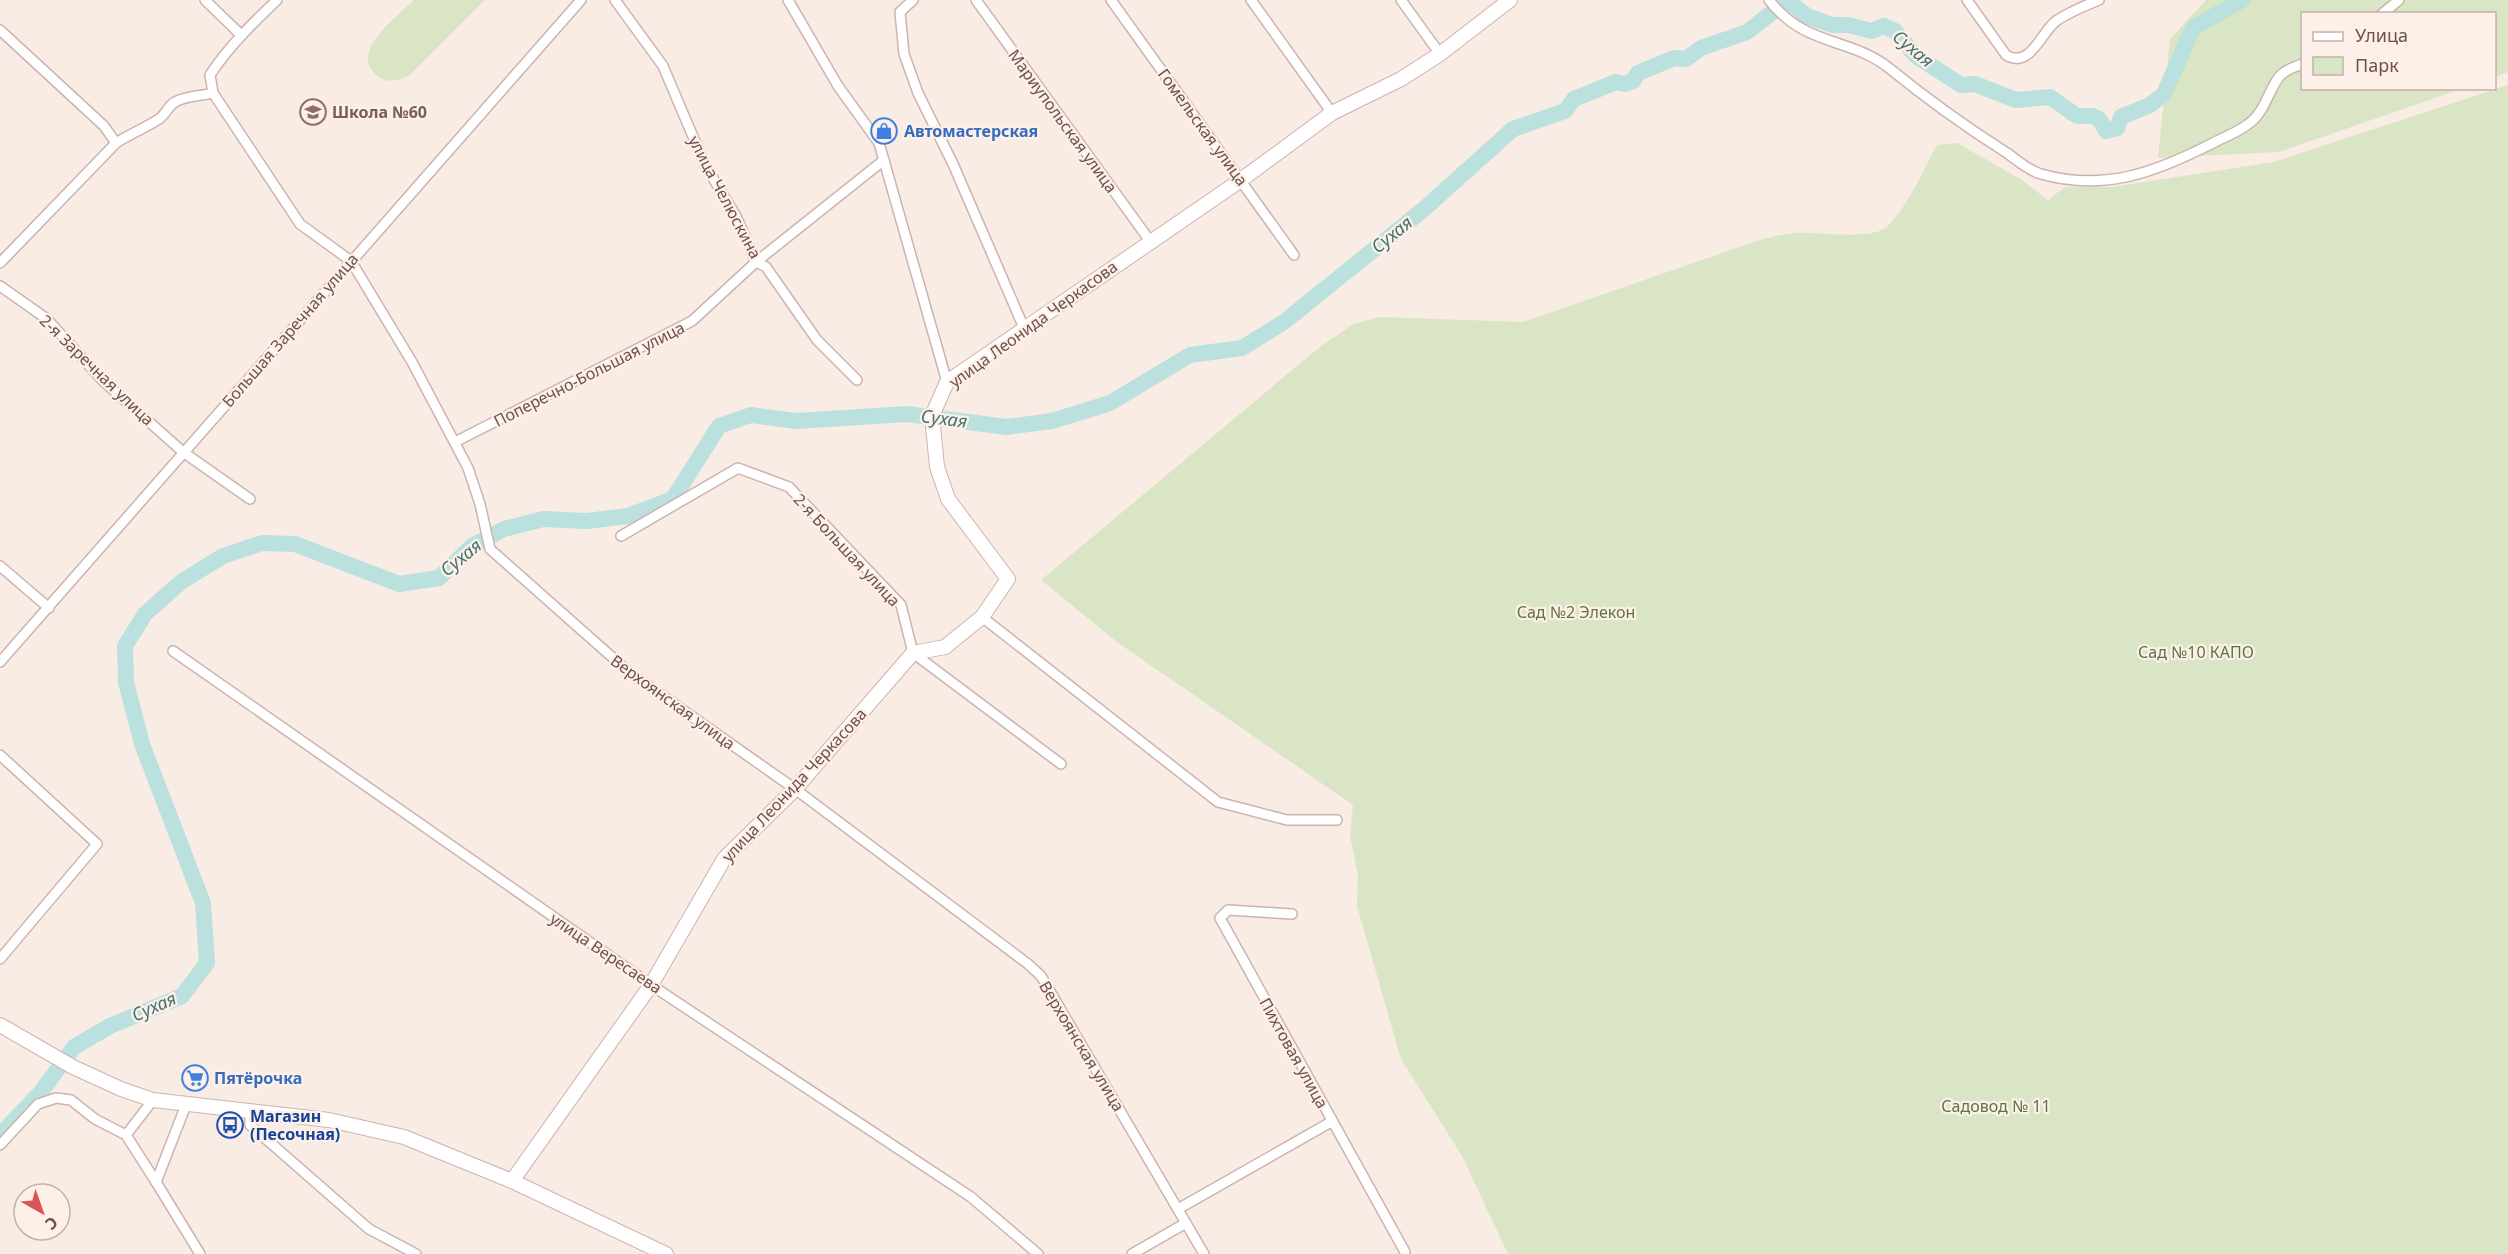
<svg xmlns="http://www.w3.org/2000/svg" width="2508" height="1254" viewBox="0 0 2508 1254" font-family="'Noto Sans',sans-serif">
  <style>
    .green { fill: #d9e5c4 }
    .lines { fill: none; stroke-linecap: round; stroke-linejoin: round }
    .river { stroke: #bae1dd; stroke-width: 16 }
    .street-casing { stroke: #ccb4ae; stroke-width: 12 }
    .secondary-casing { stroke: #ceb3ac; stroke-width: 16 }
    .street { stroke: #fff; stroke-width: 9 }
    .secondary { stroke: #fff; stroke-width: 14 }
    .labels { text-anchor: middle; stroke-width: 4.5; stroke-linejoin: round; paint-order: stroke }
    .education-label { font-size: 16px; font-weight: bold; fill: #785e54; stroke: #fdf0e9; text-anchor: start }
    .street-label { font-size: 16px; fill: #6f504c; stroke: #fdf0e9 }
    .shop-label { font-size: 16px; font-weight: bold; fill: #366cbe; stroke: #fdf0e9; text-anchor: start }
    .park-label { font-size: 16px; fill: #5e7445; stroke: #fdf0e9 }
    .transit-label { font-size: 16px; font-weight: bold; fill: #164399; stroke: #fdf0e9; text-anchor: start }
    .water-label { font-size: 18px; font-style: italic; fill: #427370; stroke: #fdf0e9 }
  </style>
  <rect width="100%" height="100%" fill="#f9ece4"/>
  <g class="green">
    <path d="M414,0H485L410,75C399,80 389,84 379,77C346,53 397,17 414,0Z"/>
    <polygon points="2206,0 2508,0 2508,72 2495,77 2494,14 2302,14 2302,88 2461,89 2279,152 2158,158 2170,39"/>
    <path d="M2508,85V1254H1508L1462,1156L1401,1059L1357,906L1358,874L1350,836L1353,805L1117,642L1041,580L1321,346L1353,324L1380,317L1523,322L1754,242C1767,238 1781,234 1794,233C1817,231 1874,242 1889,225C1909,203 1923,171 1937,145L1957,143L2022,180L2048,200L2065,187H2112L2274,162Z"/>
  </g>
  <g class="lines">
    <polyline class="river" points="0,1135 41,1092 74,1047 110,1026 182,996 207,963 203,903 142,744 126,682 125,646 145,614 181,582 223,556 262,543 295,544 399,584 439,578 472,546 504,529 543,519 587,521 628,516 673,499 719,426 751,415 796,421 907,414 1007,427 1052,421 1110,403 1190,355 1242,348 1284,322 1424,209 1513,129 1565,111 1574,99 1616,82 1625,84 1633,81 1638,73 1674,58 1686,59 1701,48 1747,32 1783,4 1791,3 1807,16 1832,25 1848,25 1872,31 1883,26 1895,31 1916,56 1961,85 1975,84 2016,100 2050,97 2077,116 2093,116 2100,120 2106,131 2117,128 2121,117 2150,105 2164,94 2193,28 2242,0"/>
    <g class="street-casing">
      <g id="street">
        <polyline points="205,0 241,35"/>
        <path d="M277,0C252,24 229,46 210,75L213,93L300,224L351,261L412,362L468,468L480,504L490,549L630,673L795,789L1028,964L1041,976L1204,1254"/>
        <polyline points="615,0 663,66 705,165 736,216 756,262 766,267 817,340 857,380"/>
        <polyline points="788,0 838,86 879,143 947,382"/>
        <polyline points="913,0 900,12 904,54 918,93 953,164 1024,328"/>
        <polyline points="976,0 1150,241"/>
        <polyline points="1111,0 1294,255"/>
        <polyline points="1251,0 1332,113"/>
        <polyline points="1401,0 1440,54"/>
        <path d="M1769,0C1805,47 1850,37 1889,68C1927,99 1966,127 2007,153C2017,160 2029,171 2041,174C2104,192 2156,172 2211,144C2222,138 2236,133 2247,125C2265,113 2267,93 2279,77C2284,70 2295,67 2302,64"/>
        <path d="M1967,0L2006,55C2030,70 2042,31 2056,21C2069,12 2084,6 2099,0"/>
        <polyline points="2382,14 2399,0"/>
        <polyline points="0,30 104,126 116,143"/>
        <path d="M0,263L116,143C130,134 145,128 159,119C166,114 168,106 175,102C185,96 201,96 213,93"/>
        <polyline points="0,286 47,319 103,381 183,452 250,499"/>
        <polyline points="455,442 692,321 756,262 884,160"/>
        <polyline points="621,536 738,468 789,487 901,605 913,653 1061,764"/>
        <polyline points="0,566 49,608"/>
        <polyline points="982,617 1218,802 1287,820 1337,820"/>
        <polyline points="173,651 651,985 971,1197 1038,1254"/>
        <polyline points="0,662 581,0"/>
        <polyline points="0,755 97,844 0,959"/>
        <polyline points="1292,914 1228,910 1220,918 1405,1252"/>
        <polyline points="186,1105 156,1182 200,1254"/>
        <polyline points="250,1112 250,1125 369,1229 416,1254"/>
        <polyline points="126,1135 153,1100"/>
        <polyline points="0,1145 38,1104 56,1098 71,1100 95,1119 126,1135 156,1182"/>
        <polyline points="1178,1209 1331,1122"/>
        <polyline points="1132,1254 1186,1223"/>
      </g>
    </g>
    <g class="secondary-casing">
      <g id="secondary">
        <polyline points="0,1025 73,1067 121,1089 153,1100 329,1120 404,1137 512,1181 666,1254"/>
        <polyline points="512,1181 651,985 724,859 795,789 913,653 945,647 982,617 1008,579 948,499 937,467 932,416 947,382 1241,180 1332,113 1401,79 1440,54 1510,0"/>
      </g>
    </g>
    <use href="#street" class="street"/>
    <use href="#secondary" class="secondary"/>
  </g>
  <defs>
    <g id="school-ring" transform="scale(1.35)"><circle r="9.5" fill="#fdf0e9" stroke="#8d6e63" stroke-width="1.5"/><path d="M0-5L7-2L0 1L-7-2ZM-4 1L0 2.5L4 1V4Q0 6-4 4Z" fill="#8d6e63"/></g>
    <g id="shop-ring" transform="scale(1.35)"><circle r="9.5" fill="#fdf0e9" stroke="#3f7fe0" stroke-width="1.5"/><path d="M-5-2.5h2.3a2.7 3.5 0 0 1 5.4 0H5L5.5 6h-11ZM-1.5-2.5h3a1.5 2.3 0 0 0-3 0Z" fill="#3f7fe0"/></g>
    <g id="supermarket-ring" transform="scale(1.35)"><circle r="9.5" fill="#fdf0e9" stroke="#3f7fe0" stroke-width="1.5"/><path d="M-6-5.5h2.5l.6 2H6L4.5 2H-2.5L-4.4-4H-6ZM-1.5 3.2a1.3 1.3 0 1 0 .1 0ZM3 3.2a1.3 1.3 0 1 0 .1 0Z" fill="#3f7fe0"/></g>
    <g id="bus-ring" transform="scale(1.35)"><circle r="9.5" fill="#fdf0e9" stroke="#1a4fb4" stroke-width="1.5"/><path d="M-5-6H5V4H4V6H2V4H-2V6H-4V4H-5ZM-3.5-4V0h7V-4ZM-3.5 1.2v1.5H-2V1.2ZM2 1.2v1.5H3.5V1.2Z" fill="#1a4fb4"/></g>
  </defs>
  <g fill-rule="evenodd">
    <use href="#school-ring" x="313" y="112"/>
    <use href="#shop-ring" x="884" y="131"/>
    <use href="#supermarket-ring" x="195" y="1078"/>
    <use href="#bus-ring" x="230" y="1125"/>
  </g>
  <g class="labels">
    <g class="education-label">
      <text x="332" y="118">Школа №60</text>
    </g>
    <g class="street-label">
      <text transform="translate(1063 121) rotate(54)" y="6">Мариупольская улица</text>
      <text transform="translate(1203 127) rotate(54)" y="6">Гомельская улица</text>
      <text transform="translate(725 197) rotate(62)" y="6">улица Челюскина</text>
      <text transform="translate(1033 324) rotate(-36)" y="6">улица Леонида Черкасова</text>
      <text transform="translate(290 330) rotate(-49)" y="6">Большая Заречная улица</text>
      <text transform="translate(97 370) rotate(44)" y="6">2-я Заречная улица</text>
      <text transform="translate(589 374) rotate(-27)" y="6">Поперечно-Большая улица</text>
      <text transform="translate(847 550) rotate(47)" y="6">2-я Большая улица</text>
      <text transform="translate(673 702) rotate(36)" y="6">Верхоянская улица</text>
      <text transform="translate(794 785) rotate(-47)" y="6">улица Леонида Черкасова</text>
      <text transform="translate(606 953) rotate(34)" y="6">улица Вересаева</text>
      <text transform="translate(1082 1046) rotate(59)" y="6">Верхоянская улица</text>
      <text transform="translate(1294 1053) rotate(61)" y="6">Пихтовая улица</text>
    </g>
    <g class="shop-label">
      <text x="904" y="137">Автомастерская</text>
      <text x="214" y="1084">Пятёрочка</text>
    </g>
    <g class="park-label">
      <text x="1576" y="618">Сад №2 Элекон</text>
      <text x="2196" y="658">Сад №10 КАПО</text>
      <text x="1996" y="1112">Садовод № 11</text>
    </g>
    <g class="transit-label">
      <text x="250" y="1122">Магазин<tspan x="250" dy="18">(Песочная)</tspan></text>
    </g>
    <g class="water-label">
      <text transform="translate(1913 49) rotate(40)" y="6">Сухая</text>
      <text transform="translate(1392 235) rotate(-39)" y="6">Сухая</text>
      <text transform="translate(944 419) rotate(7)" y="6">Сухая</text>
      <text transform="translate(461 558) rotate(-39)" y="6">Сухая</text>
      <text transform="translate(154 1007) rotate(-24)" y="6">Сухая</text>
    </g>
  </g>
  <rect x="2301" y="12" width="195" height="78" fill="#fdf0e9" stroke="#c4b0aa" stroke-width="1.5"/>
  <rect x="2313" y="32" width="30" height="9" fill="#ffffff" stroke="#c4b0aa" stroke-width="1.5"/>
  <text x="2355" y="42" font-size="18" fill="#6f504c">Улица</text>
  <rect x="2313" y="57" width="30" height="18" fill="#d9e5c4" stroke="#c4b0aa" stroke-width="1.5"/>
  <text x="2355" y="72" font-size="18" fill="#6f504c">Парк</text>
  <g transform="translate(42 1212) rotate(140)"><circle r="28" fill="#fdf0e9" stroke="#c4b0aa" stroke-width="1.5"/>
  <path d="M0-4.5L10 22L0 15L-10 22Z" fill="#d75556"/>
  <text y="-9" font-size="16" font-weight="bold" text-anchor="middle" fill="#6f504c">С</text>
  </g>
</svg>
